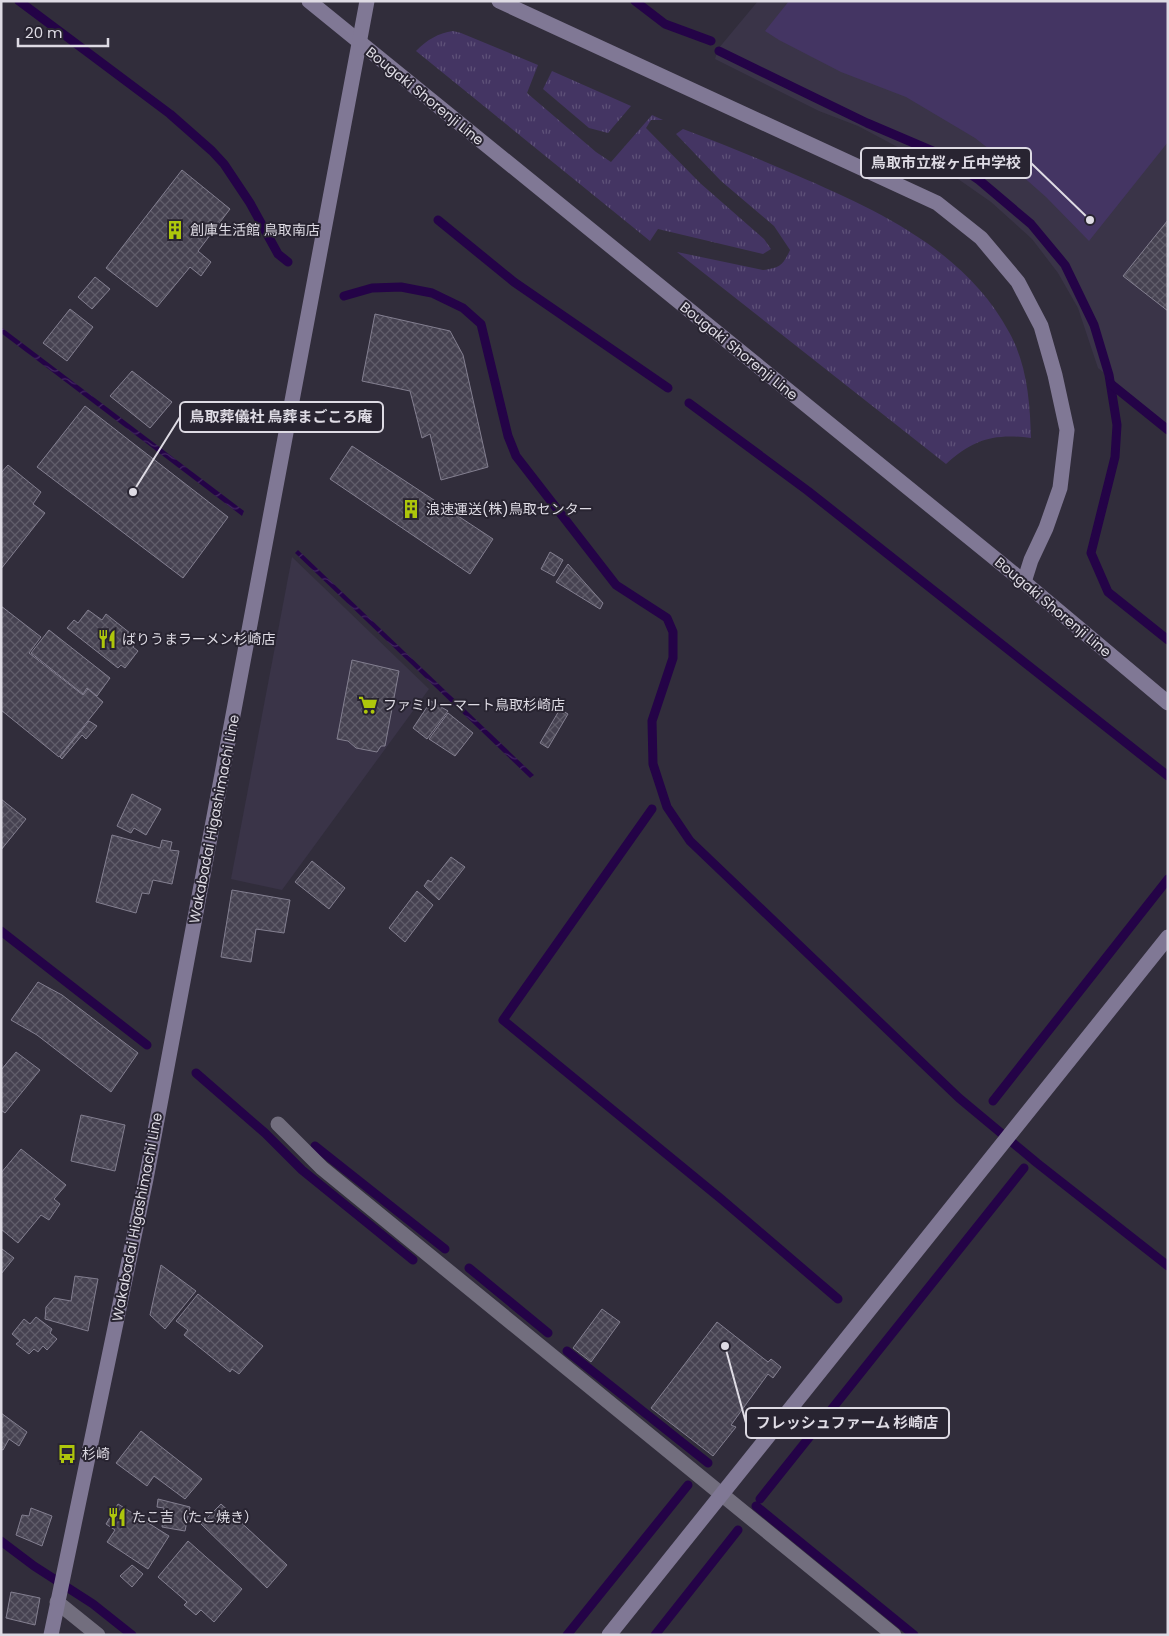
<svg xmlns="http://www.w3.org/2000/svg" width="1169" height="1636" viewBox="0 0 1169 1636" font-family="Poppins,'Noto Sans JP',sans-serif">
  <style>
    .built { fill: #3a3448 }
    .grass { fill: url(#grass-tufts) }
    .garden { fill: #443563 }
    .water { fill: url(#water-waves) }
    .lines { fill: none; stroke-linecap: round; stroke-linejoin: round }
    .stream { stroke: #240347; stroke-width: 9 }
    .building { fill: url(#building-cross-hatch); stroke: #837f90 }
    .street { stroke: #726e7e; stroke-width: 15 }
    .secondary { stroke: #807895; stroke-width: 15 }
    .labels { text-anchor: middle; stroke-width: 4; stroke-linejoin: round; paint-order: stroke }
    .street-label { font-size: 14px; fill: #dedbe4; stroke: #282431 }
    .poi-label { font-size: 14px; fill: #dedbe4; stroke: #282431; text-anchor: start }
    .leader { fill: none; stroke: #dedbe4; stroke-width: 2 }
    .callout-dot { fill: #dedbe4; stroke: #282431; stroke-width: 2 }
    .callout { fill: #282431; stroke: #dedbe4; stroke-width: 2 }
    .callout-label { font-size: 15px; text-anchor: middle; font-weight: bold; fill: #dedbe4 }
  </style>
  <defs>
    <pattern id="grass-tufts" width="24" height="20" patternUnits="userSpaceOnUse" patternTransform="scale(1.25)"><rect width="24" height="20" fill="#443563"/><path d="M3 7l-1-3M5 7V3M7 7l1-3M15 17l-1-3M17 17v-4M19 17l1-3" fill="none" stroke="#5f5279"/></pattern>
    <pattern id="water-waves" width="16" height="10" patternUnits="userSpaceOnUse" patternTransform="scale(1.25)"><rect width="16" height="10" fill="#240347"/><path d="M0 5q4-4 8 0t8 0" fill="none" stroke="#432761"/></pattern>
    <pattern id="building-cross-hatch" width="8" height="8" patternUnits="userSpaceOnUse" patternTransform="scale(1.25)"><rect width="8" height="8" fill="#464251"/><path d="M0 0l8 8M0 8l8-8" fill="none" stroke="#605d6a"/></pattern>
  </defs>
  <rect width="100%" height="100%" fill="#312d3b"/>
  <g class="built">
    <polygon points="758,1 1168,1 1168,425 1098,368 1078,308 1058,273 1032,239 991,202 958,179 858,126 819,111 715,59 718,49"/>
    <polygon points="292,557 429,689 282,890 231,879"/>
  </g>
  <g class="grass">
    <path d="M453,31L461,33L538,65L527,93L596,152L611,162L652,115L663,120H651L646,128L700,183L764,239L771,249L763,254L658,229L650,241L416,51C427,40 438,33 453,31Z"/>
    <polygon points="552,71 631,106 608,133 589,128 543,89"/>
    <path d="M683,129C721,143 759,159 796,175C877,210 965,250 1009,332C1027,364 1030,402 1031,438C995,433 973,439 946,464L677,252L763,270C780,268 783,265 790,250L774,226L721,181L676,134Z"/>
  </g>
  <polygon class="garden" points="789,1 1168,1 1168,142 1089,241 1046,197 1012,167 975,138 906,97 841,72 779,40 765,31"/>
  <g class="water">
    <polygon points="1,327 244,511 242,516 1,333"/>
    <polygon points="298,550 534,775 530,778 295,553"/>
  </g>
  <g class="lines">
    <g class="stream">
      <polyline points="19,1 170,114 212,151 224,164 250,203 278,254 288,262"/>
      <polyline points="635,1 665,24 711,41"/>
      <polyline points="719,51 867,123 942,155 979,180 1031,224 1065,265 1094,325 1109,375 1117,425 1115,457 1091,553 1108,592 1168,640"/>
      <polyline points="438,220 514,282 668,388"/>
      <polyline points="344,296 372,288 401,287 432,293 463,308 481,324 508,436 516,456 616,585 667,618 673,632 673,658 652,721 653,764 667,807 690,841 959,1098 1037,1163 1168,1266"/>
      <polyline points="1111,384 1168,430"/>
      <polyline points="689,403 808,491 1168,776"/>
      <polyline points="652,809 503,1020 720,1198 838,1299"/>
      <polyline points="1,931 147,1045"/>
      <polyline points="196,1073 265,1133 302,1170 413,1260"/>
      <polyline points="993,1101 1168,879"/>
      <polyline points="315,1146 445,1249"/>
      <polyline points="469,1268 548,1333"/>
      <polyline points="567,1351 708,1463"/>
      <polyline points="760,1499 1024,1168"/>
      <polyline points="756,1506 914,1635"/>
      <polyline points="1,1541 34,1566 93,1604 132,1635"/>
      <polyline points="567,1635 688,1485"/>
      <polyline points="655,1635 738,1530"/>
    </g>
  </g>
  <g class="building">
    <polygon points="182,170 230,209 198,251 211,262 201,276 190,267 157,307 106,268"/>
    <polygon points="1168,220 1168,311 1123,276"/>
    <polygon points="95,277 110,289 92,309 78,297"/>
    <polygon points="70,309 93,327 67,361 43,343"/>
    <polygon points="375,314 450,331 463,355 488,467 441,480 430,434 422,438 410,391 362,381"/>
    <polygon points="132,371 172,402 150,428 110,396"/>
    <polygon points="85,406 228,517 183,578 37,467"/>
    <polygon points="352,446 493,539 470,574 330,479"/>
    <polygon points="8,465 41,492 33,504 45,513 1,569 1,473"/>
    <polygon points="550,552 563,560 554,576 541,569"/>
    <polygon points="568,564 603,603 600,609 556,582"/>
    <polygon points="1,606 41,637 29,653 83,695 88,689 103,702 59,757 1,710"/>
    <polygon points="88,610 102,620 106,614 135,637 132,640 136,643 133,647 138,651 125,668 121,665 118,668 67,628 74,620 78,623"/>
    <polygon points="49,630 110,678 97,696 87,688 83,694 31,653"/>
    <polygon points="352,660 399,671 385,746 381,746 377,752 356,748 348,741 337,739"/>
    <polygon points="431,701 448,711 427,739 413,728"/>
    <polygon points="560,709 568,714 548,748 540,743"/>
    <polygon points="448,713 473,733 455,756 429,739"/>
    <polygon points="89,721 97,726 86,739 82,735 62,759 60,757"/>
    <polygon points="132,794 161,809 146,835 134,828 131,833 117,826"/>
    <polygon points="1,799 26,819 1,850"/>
    <polygon points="112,835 160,848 162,840 172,842 170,850 179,851 172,884 153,880 149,894 142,893 136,913 96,902"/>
    <polygon points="451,857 465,867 439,900 424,886 428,880 431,882"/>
    <polygon points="312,861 345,888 329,909 295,882"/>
    <polygon points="232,890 290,900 284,933 256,929 251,962 221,957"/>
    <polygon points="417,891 433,905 405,942 389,928"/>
    <polygon points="38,982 62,995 138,1053 111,1092 37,1035 11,1020"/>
    <polygon points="16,1052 40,1070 5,1113 1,1110 1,1070"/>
    <polygon points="81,1115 125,1125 115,1171 71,1161"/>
    <polygon points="21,1149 66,1185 54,1199 60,1204 49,1220 41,1215 18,1243 1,1229 1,1173"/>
    <polygon points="2,1249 14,1258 1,1274 1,1250"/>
    <polygon points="161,1265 196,1291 165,1329 150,1315"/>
    <polygon points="75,1276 98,1279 88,1331 45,1319 46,1307 54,1298 71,1301"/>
    <polygon points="198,1294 263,1346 239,1374 232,1369 230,1372 184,1335 188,1330 176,1321"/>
    <polygon points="602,1309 620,1322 591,1362 573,1348"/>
    <polygon points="36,1317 52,1329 50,1333 57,1339 47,1350 43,1346 38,1352 34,1349 29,1354 16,1344 20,1341 12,1334 24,1319 30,1324"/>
    <polygon points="717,1322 768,1362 771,1359 781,1367 773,1378 768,1374 731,1425 736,1427 713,1456 651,1408"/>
    <polygon points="1,1413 27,1432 19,1446 9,1439 3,1450 1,1449"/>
    <polygon points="141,1431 202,1479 185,1499 154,1476 147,1486 116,1463"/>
    <polygon points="158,1499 190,1507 185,1531 162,1527 164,1508 157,1507"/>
    <polygon points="118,1504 169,1536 148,1569 107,1542 115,1530 106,1524"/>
    <polygon points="221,1504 287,1565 267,1588 201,1524"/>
    <polygon points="31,1508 52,1516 42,1546 16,1535 22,1515 29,1516"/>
    <polygon points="188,1541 242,1589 214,1622 201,1610 196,1615 184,1605 187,1602 158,1577"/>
    <polygon points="132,1565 143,1574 132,1587 120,1576"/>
    <polygon points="11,1592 40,1598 35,1625 6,1618"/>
  </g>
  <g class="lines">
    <g class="street">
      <polyline points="278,1124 322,1168 894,1635"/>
      <polyline points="57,1602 98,1635"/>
    </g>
    <g class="secondary">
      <polyline points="309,1 1024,582 1168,703"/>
      <polyline points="499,1 937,203 981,238 1018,282 1041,326 1055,375 1067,430 1060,488 1046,528 1031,560 1024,582"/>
      <polyline points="51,1635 146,1179 367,1"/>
      <polyline points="609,1635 1168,937"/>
    </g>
  </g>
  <defs>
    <g id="building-bare" transform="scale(1.5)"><path d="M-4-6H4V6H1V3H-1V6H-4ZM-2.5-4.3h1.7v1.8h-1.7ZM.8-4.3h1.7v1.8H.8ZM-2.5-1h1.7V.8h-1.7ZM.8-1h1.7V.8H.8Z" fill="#aec60b" stroke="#282431" stroke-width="2.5" paint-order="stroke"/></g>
    <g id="restaurant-bare" transform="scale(1.5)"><path d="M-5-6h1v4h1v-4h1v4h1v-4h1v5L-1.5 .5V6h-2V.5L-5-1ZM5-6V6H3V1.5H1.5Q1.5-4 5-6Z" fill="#aec60b" stroke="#282431" stroke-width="2.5" paint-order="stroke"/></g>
    <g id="supermarket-bare" transform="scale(1.5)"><path d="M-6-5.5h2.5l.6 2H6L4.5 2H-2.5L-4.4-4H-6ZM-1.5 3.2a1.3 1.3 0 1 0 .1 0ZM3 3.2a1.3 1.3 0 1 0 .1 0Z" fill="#aec60b" stroke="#282431" stroke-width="2.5" paint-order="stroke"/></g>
    <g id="bus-bare" transform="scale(1.5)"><path d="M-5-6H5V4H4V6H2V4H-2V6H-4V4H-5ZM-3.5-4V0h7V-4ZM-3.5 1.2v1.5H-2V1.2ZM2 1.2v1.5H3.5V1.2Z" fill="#aec60b" stroke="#282431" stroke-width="2.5" paint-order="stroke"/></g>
  </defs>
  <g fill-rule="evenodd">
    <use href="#building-bare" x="175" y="230"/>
    <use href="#building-bare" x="411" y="509"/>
    <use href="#restaurant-bare" x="107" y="639"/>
    <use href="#supermarket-bare" x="368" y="705"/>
    <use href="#bus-bare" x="67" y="1454"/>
    <use href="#restaurant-bare" x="117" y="1517"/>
  </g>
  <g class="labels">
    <g class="street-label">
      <text transform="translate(425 96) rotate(39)" y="5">Bougaki Shorenji Line</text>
      <text transform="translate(739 351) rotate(39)" y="5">Bougaki Shorenji Line</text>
      <text transform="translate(1053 607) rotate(40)" y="5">Bougaki Shorenji Line</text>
      <text transform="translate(214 819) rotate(-79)" y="5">Wakabadai Higashimachi Line</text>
      <text transform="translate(137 1217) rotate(-79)" y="5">Wakabadai Higashimachi Line</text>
    </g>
    <g class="poi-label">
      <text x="190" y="235">創庫生活館 鳥取南店</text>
      <text x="426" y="514">浪速運送(株)鳥取センター</text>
      <text x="122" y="644">ばりうまラーメン杉崎店</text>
      <text x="383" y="710">ファミリーマート鳥取杉崎店</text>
      <text x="82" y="1459">杉崎</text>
      <text x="132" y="1522">たこ吉（たこ焼き）</text>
    </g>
  </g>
  <path class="leader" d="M1090 220L1031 163M133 492L180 417M725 1346L746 1423"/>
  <g class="callout-dot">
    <circle cx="1090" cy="220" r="5"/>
    <circle cx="133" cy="492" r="5"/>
    <circle cx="725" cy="1346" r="5"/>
  </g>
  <g class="callout">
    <rect x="861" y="148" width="170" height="30" rx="5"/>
    <rect x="180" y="402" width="203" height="30" rx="5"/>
    <rect x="746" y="1408" width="203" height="30" rx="5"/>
  </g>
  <g class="callout-label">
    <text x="946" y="168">鳥取市立桜ヶ丘中学校</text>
    <text x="281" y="422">鳥取葬儀社 鳥葬まごころ庵</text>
    <text x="847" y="1428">フレッシュファーム 杉崎店</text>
  </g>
  <rect width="1169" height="1636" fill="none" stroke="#dedbe4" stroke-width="5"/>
  <path d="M18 38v8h90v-8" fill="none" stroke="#dedbe4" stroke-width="2.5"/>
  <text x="25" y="38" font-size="15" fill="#dedbe4" stroke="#282431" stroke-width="4" paint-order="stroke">20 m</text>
</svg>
